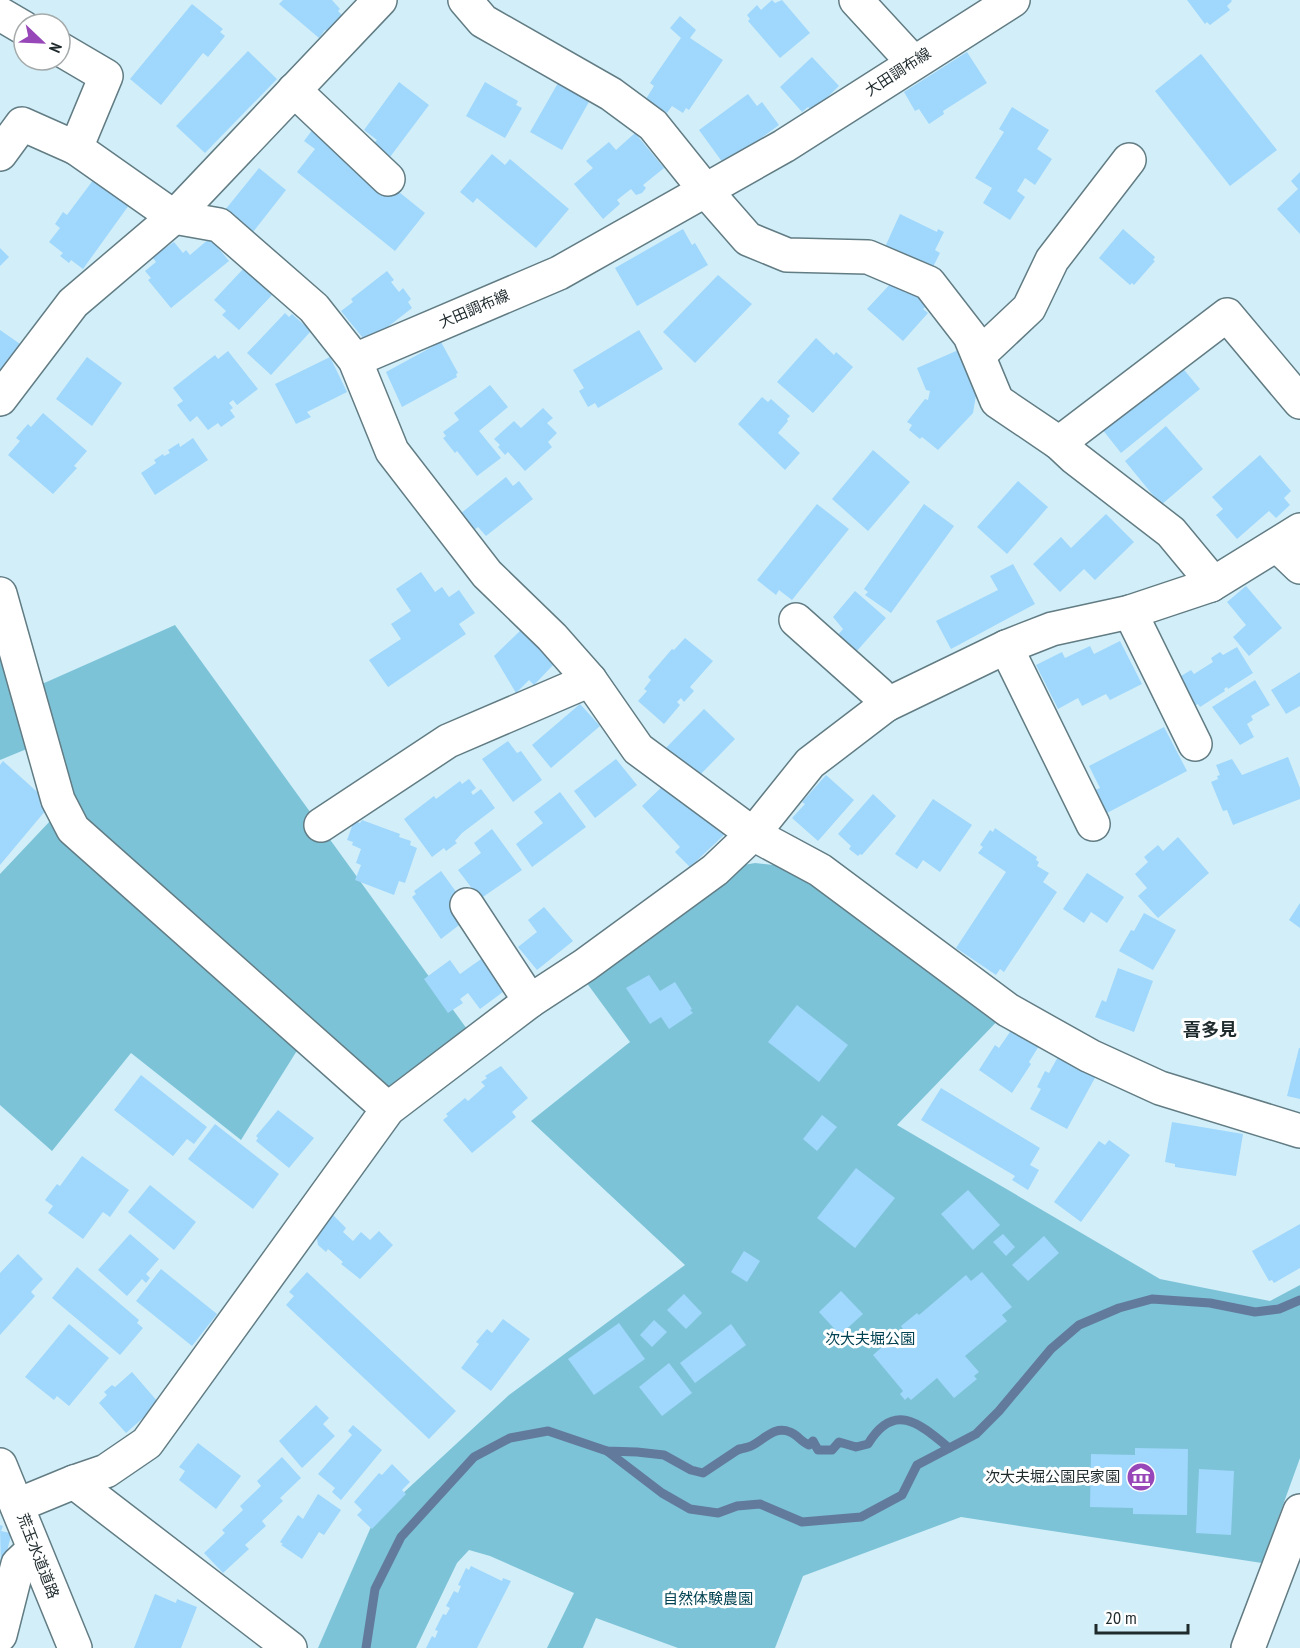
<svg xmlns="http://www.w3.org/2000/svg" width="1300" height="1648" viewBox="0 0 1300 1648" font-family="'PT Sans Narrow','Noto Sans JP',sans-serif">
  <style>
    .green { fill: #7dc3d8 }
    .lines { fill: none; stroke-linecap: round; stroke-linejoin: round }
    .stream { stroke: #627b9c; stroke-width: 9 }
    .building { fill: #a0d7fc }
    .minor-casing { stroke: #627c84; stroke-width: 36 }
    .major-casing { stroke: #627c84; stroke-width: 36 }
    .minor { stroke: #fff; stroke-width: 33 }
    .major { stroke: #fff; stroke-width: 33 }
    .labels { text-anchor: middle; stroke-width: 6; stroke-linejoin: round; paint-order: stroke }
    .street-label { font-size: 15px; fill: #1f2a2d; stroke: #fff }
    .park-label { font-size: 15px; fill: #004251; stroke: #fff }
    .poi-label { font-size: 15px; fill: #1f2a2d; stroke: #fff; text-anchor: end }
    .quarter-label { font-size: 18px; font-weight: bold; fill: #1f2a2d; stroke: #fff }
  </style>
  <rect width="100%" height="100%" fill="#d2eff9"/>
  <g class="green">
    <polygon points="175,625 472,1036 381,1095 81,824 33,688"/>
    <polygon points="0,628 34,746 0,760"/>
    <polygon points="51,820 298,1049 241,1140 131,1053 52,1151 0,1105 0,874"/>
    <polygon points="755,863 820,870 1008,1010 897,1125 1160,1279 1270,1301 1300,1285 1300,1458 1262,1563 961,1517 803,1576 775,1648 678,1648 596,1618 583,1648 547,1648 574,1593 490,1556 469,1550 457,1563 416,1648 318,1648 374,1520 509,1395 685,1265 531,1121 630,1042 578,971 715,870"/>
  </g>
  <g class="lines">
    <g class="stream">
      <path d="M738,1450C742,1448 747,1448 751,1446C764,1440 774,1425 790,1432C798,1435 801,1442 809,1445L813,1441L818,1450H832L839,1442L856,1447L868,1444C894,1401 919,1423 949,1448"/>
      <polyline points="607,1451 662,1493 690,1509 718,1513 737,1506 760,1504 802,1522 861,1517 902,1495 917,1465 976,1434 999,1411 1051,1349 1079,1325 1119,1308 1152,1299 1210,1303 1255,1312 1279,1309 1300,1300"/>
      <polyline points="366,1648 375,1589 401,1537 474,1457 510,1438 548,1431 607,1451 637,1452 664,1455 691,1470 703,1473 739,1449"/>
    </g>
  </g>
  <g class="building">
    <polygon points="283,0 332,0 340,9 338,11 342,15 328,32 325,30 319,38 279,4"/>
    <polygon points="772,0 775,3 782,0 810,33 780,58 748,21 750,19 747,15 757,5 761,10"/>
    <polygon points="1187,0 1231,0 1232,1 1227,6 1230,10 1210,25 1207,22 1205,24"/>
    <polygon points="192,4 223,29 220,32 225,36 208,57 203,53 161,105 130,79"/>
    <polygon points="680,16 696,30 690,38 723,60 689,110 686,108 683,113 672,106 667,113 646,99 654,86 650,83 681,38 670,28"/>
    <polygon points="248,51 277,79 205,153 176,126"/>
    <polygon points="967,52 987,83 943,111 944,114 929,124 919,109 915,111 904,92"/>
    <polygon points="1201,54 1277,150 1230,186 1155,91"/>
    <polygon points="812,57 839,86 813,111 808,107 802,112 780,87"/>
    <polygon points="399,82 429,105 390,157 373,144 377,140 364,130"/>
    <polygon points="485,82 518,101 516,105 522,108 505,138 466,116"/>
    <polygon points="558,83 590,100 562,150 530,132"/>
    <polygon points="748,94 757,106 762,102 779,125 742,152 741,150 723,163 699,130"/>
    <polygon points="1012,107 1049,130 1037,149 1052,159 1035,185 1025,178 1017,191 1025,197 1010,220 983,203 992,188 975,178 1004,132 999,129"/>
    <polygon points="316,125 425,213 395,251 297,172 315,149 304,141"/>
    <polygon points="635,133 664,168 643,185 646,188 642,193 636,195 631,189 617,200 620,204 603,219 574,184 593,168 586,161 609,142 616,150"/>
    <polygon points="492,154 505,165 510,159 569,209 536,248 477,198 473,203 460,192"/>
    <polygon points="259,168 286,190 253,232 225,210"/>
    <polygon points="1300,172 1300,234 1277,209 1298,189 1291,181"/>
    <polygon points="94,179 129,205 83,269 71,260 69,263 60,256 63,253 49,242 60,228 55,224 63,212 67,215"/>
    <polygon points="900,214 937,232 938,229 944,232 935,250 940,253 930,273 885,247"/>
    <polygon points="683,229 692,245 695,243 708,265 637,306 615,268"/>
    <polygon points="1123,229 1155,257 1153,260 1155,261 1134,285 1132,283 1130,285 1099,258"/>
    <polygon points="210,238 229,261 171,308 148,280 151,278 145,271 156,262 152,257 174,242 183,253 186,250 190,255"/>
    <polygon points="0,248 9,257 0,266"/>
    <polygon points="244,268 272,295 239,330 222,315 226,311 214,300"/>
    <polygon points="387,271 394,280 391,282 399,292 403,288 411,299 408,302 412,308 367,343 341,311 353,302 351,299"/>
    <polygon points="718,275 752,304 695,363 663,332"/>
    <polygon points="893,281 906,293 910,288 928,304 923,309 928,313 903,341 867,309"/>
    <polygon points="285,313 289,317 292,314 311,331 271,375 247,353"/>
    <polygon points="0,330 23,346 0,380"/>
    <polygon points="639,330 663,369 598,408 595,403 588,407 579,391 584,388 573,370"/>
    <polygon points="816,338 834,355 836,352 853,367 813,413 777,382"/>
    <polygon points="441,342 458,373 456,374 457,377 402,407 386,372"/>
    <polygon points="963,348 977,389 973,413 938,450 922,437 920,439 909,430 912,425 907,422 925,399 928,400 930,391 926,390 917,368"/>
    <polygon points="228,351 258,389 237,405 233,400 229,403 233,408 230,410 235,417 221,427 218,423 208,430 197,416 190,422 177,405 183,401 173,388 215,355 218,359"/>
    <polygon points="87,357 122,383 92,426 56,399"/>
    <polygon points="330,357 347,392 307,412 311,417 296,424 275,384"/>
    <polygon points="1180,365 1200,389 1121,453 1102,429"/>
    <polygon points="490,385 508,407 479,431 501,458 477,476 457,451 455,453 443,438 446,436 443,432 459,420 454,413"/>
    <polygon points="762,397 768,402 771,399 790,416 787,419 788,421 778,433 800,453 785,470 738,424"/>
    <polygon points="543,408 553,418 547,423 557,433 548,442 552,447 525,471 508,452 505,455 498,447 500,445 494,439 514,421 521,428"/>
    <polygon points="43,413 87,451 74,466 77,468 53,494 8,455 20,441 16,438 28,424 31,427"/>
    <polygon points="1166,426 1203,469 1161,505 1125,461"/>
    <polygon points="193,438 208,460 155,495 141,473 156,463 154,460 163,454 164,456 170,453 168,450 179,443 180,447"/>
    <polygon points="873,450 910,482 868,531 832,499"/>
    <polygon points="1260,455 1291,491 1284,498 1290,505 1276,518 1269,511 1237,539 1216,515 1223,509 1212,497"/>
    <polygon points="506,477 513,486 519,481 533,499 486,536 478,527 473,531 460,514"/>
    <polygon points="1018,481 1048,507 1007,554 977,527"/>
    <polygon points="817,504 849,529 792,600 779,590 776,595 757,580"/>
    <polygon points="924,504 954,526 891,613 865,595 868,592 864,589"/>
    <polygon points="1106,514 1134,542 1095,580 1084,569 1060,592 1033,564 1061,537 1071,548"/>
    <polygon points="1013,564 1035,604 951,649 936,621 998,590 990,576"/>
    <polygon points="421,572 435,592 442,587 449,597 459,590 475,613 459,624 466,634 388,687 369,660 401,639 391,624 411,611 396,589"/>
    <polygon points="1246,586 1282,628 1249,656 1233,637 1246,625 1227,602"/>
    <polygon points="855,591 886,618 856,652 837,636 843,629 833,617"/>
    <polygon points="521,630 554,664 534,685 529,680 516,693 494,656"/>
    <polygon points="685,638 713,661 690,687 694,691 684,702 681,698 677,702 680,705 664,724 638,701 647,691 644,689 651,680 648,677 672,649 674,650"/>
    <polygon points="1120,641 1142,684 1110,700 1106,694 1082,706 1078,698 1058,709 1036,665 1062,652 1065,658 1090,646 1094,654"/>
    <polygon points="1237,647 1253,673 1228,689 1227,687 1224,689 1225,691 1200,707 1198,704 1194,706 1180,683 1184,681 1181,676 1191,670 1194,674 1213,662 1211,658 1220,652 1223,655"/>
    <polygon points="1300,672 1300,706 1286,714 1271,690"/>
    <polygon points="1255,680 1270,705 1251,716 1253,720 1247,724 1254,737 1240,745 1212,707"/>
    <polygon points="580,704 600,726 551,768 532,745"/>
    <polygon points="704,709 735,739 697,778 663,751"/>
    <polygon points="1164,727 1187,771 1107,813 1095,790 1100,788 1089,766"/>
    <polygon points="508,741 517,753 521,751 542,780 513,802 482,759"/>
    <polygon points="1288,757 1300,788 1300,799 1233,825 1227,810 1223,811 1211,782 1218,779 1217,776 1220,775 1216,765 1232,759 1242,775"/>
    <polygon points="616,759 637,785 595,818 574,791"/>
    <polygon points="3,761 45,799 40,805 46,810 0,865 0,765"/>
    <polygon points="826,775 854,800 818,841 792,818 805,804 802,802"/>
    <polygon points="469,779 476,788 471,792 473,795 481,789 495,808 462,833 455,841 457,843 446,851 444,848 432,857 404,819 434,796 436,799 460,781 462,784"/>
    <polygon points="666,783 675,786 706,820 713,813 726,833 690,867 675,852 680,847 642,806"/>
    <polygon points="560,792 586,827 532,867 516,844 543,823 534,812"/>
    <polygon points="873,794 896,816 862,855 860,854 858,856 849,849 851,846 838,834"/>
    <polygon points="933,799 972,825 940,872 923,860 917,869 895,854"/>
    <polygon points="362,820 400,834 399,837 411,841 410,845 417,848 405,883 399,881 394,895 355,880 361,865 356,863 361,849 352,845 353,842 347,840 354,821 360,823"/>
    <polygon points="995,828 1037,857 1036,860 1039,862 1037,866 1049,873 1043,882 1057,892 1004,972 1000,969 996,975 956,948 1006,872 978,853 983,847 980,845 990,830 993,832"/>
    <polygon points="492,829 522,870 480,899 458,870 481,853 474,843"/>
    <polygon points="1178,837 1209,873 1158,918 1138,896 1147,888 1135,874 1148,862 1144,857 1158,845 1163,851"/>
    <polygon points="441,871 467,907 467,919 441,939 412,897 416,894 414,891"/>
    <polygon points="1087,873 1124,897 1107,923 1091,912 1084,923 1063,909"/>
    <polygon points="1300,903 1300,928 1289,920"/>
    <polygon points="544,907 573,941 537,970 518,947 537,932 528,920"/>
    <polygon points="1144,913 1176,930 1153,970 1119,951 1131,930 1134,931"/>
    <polygon points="484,957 507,989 480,1009 468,993 460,999 463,1003 448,1013 424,979 450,960 460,974"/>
    <polygon points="1118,968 1153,981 1134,1032 1095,1017 1102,1000 1106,1002"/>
    <polygon points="649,975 660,991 675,982 692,1009 690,1010 693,1013 669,1029 661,1017 650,1024 626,988"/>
    <polygon points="797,1005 848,1045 819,1082 768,1042"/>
    <polygon points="1012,1029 1039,1046 1029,1062 1031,1064 1012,1093 979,1070 995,1045 999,1048"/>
    <polygon points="1299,1048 1300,1048 1300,1099 1287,1096"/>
    <polygon points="1059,1055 1096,1076 1067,1129 1030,1109 1041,1089 1037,1087 1045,1071 1049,1073"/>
    <polygon points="501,1066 528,1098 512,1112 516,1117 472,1153 443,1120 448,1116 446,1114 465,1098 468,1101 485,1086 481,1082 487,1078 485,1076"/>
    <polygon points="141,1075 207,1127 194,1144 187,1139 173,1156 114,1110"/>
    <polygon points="941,1088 1040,1148 1030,1165 1039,1170 1028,1190 1012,1180 1015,1176 921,1120"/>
    <polygon points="278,1110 314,1138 289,1168 256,1141 258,1138 256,1136"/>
    <polygon points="822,1115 837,1127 817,1151 803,1139"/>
    <polygon points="1172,1122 1243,1134 1236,1176 1175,1167 1175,1164 1165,1162"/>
    <polygon points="215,1124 279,1174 253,1209 188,1159"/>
    <polygon points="1109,1140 1130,1155 1081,1222 1054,1202 1099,1141 1105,1145"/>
    <polygon points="82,1156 129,1190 110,1217 103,1212 83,1239 48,1213 53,1206 45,1200 57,1184 60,1186"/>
    <polygon points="856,1168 895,1198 855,1248 817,1218"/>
    <polygon points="150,1185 196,1222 174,1250 128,1212"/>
    <polygon points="968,1190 1000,1225 973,1250 941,1214"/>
    <polygon points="329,1211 346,1228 343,1232 353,1241 361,1232 370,1240 379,1231 393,1245 360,1279 341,1264 343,1262 328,1249 326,1252 318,1245 315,1228"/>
    <polygon points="1300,1224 1300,1268 1274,1283 1272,1280 1269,1281 1252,1251"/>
    <polygon points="130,1234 159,1259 146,1274 150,1278 146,1283 142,1279 127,1296 98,1270"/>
    <polygon points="1003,1234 1015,1247 1006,1256 993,1242"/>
    <polygon points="1044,1236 1059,1253 1028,1281 1012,1265"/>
    <polygon points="744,1251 760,1261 747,1282 731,1272"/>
    <polygon points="18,1254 43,1279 31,1292 35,1296 0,1335 0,1273"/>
    <polygon points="77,1267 139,1320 137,1323 143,1328 120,1355 52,1298"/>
    <polygon points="161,1269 217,1314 192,1346 136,1301"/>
    <polygon points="307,1272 456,1411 429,1439 286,1305 294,1296 289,1292"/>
    <polygon points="982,1272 1012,1307 1002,1315 1007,1321 965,1356 979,1372 974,1376 977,1379 954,1398 937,1378 911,1400 908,1397 905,1400 900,1394 903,1391 873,1355 903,1329 901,1326 917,1313 919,1315 966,1275 971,1281"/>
    <polygon points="841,1291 863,1314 840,1335 819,1312"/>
    <polygon points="684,1294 702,1313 686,1329 667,1310"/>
    <polygon points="503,1319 530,1339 491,1391 461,1368 479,1344 476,1342 487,1329 492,1333"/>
    <polygon points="654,1320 667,1332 652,1347 640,1335"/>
    <polygon points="619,1323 645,1359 594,1395 568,1359"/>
    <polygon points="69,1324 109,1358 69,1406 57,1396 54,1400 25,1377"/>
    <polygon points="731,1324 746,1345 695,1383 680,1363"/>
    <polygon points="669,1363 692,1393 662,1416 639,1387"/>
    <polygon points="132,1372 158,1402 151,1409 152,1410 126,1433 99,1403 107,1395 104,1392 112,1385 115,1387"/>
    <polygon points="316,1405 329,1418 323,1424 335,1436 302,1468 279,1441"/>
    <polygon points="353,1425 382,1450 341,1500 332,1492 335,1488 318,1474 352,1435 348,1431"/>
    <polygon points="198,1443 241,1476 216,1509 179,1480 185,1471 179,1467"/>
    <polygon points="1135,1448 1188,1449 1187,1515 1133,1514 1133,1508 1090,1507 1091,1454 1135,1455"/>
    <polygon points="282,1457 301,1478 280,1498 283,1501 262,1521 266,1526 245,1545 249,1549 223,1573 204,1553 225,1533 222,1530 243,1510 240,1506 261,1486 257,1481"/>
    <polygon points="392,1464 410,1482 402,1490 406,1494 372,1529 357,1515 362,1510 354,1502 379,1473 382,1475"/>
    <polygon points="1199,1469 1234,1471 1231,1535 1196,1533"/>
    <polygon points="318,1494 341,1510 324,1535 319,1532 302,1559 281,1545 283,1544 280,1542 298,1515 303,1519"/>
    <polygon points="0,1525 3,1526 1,1531 10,1533 11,1536 1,1573"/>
    <polygon points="471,1566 502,1581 503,1578 511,1581 477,1648 426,1648 432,1636 435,1638 438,1631 435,1630 443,1614 446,1615 450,1608 446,1606 454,1591 458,1593 461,1586 458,1585 466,1568 469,1570"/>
    <polygon points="155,1594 176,1603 177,1599 197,1607 181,1648 134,1648"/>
  </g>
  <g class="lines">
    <g class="minor-casing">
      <g id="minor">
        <polyline points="465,0 483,21 611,94 653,125 706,191 748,239 787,255 868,257 929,283 970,336 997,401 1059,443 1075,458 1171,532 1205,573 1211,585"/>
        <polyline points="856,0 913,62"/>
        <polyline points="0,14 24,28"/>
        <polyline points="60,49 106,76 76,148 174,217 219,225 314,308 355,360 392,451 487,574 552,637 590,680 638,749 753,834 820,870 1008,1010 1090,1056 1160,1088 1300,1131"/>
        <polyline points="294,90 388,179"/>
        <polyline points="0,154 22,124 76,148"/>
        <polyline points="979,355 1029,308 1052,260 1129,160"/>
        <polyline points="355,360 559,273 784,146 1013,0"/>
        <polyline points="0,399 73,303 174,217 380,0"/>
        <polyline points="1059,443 1227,315 1300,402"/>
        <polyline points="1277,545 1300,567"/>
        <polyline points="0,594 58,800 73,829 388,1109"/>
        <polyline points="1130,612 1195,744"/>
        <polyline points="796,620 879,694 886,705"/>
        <polyline points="1006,647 1093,824"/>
        <polyline points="321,825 448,741 590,680"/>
        <polyline points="467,905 530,1001"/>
        <polyline points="74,1482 106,1471 147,1443 388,1109 530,1001 585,965 715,870 753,834 810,763 886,705 1006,647 1052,629 1130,612 1211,585 1300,530"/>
        <polyline points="18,1505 74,1482 290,1648"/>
        <polyline points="0,1635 18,1564 33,1550"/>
        <polyline points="1248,1648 1300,1511"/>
      </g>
    </g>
    <g class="major-casing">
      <polyline id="major" points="0,1465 75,1648"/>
    </g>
    <use href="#minor" class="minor"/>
    <use href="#major" class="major"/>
  </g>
  <defs>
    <g id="museum-disc" transform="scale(1.5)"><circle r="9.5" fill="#9747b7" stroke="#fff"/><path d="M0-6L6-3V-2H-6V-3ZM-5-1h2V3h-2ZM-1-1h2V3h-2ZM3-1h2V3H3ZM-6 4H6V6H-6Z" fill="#fff"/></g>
  </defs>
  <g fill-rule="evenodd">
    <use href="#museum-disc" x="1141" y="1477"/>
  </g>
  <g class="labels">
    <g class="street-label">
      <text transform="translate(898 72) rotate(-33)" y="5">大田調布線</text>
      <text transform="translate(474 309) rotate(-23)" y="5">大田調布線</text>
      <text transform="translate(38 1556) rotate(69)" y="5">荒玉水道道路</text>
    </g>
    <g class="park-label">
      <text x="870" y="1344">次大夫堀公園</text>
      <text x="708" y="1604">自然体験農園</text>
    </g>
    <g class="poi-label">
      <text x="1120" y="1482">次大夫堀公園民家園</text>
    </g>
    <g class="quarter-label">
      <text x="1210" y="1036">喜多見</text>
    </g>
  </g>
  <g transform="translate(42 42) rotate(113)"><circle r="28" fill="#ffffff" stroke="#a5aaab" stroke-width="1.5"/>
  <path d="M0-4.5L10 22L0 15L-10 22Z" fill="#9747b7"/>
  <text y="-9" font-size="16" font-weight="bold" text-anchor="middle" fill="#1f2a2d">N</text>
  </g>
  <path d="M1096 1624v9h92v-9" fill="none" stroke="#1f2a2d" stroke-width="3"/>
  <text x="1105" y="1624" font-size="18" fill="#1f2a2d" stroke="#ffffff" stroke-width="4.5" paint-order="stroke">20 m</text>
</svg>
